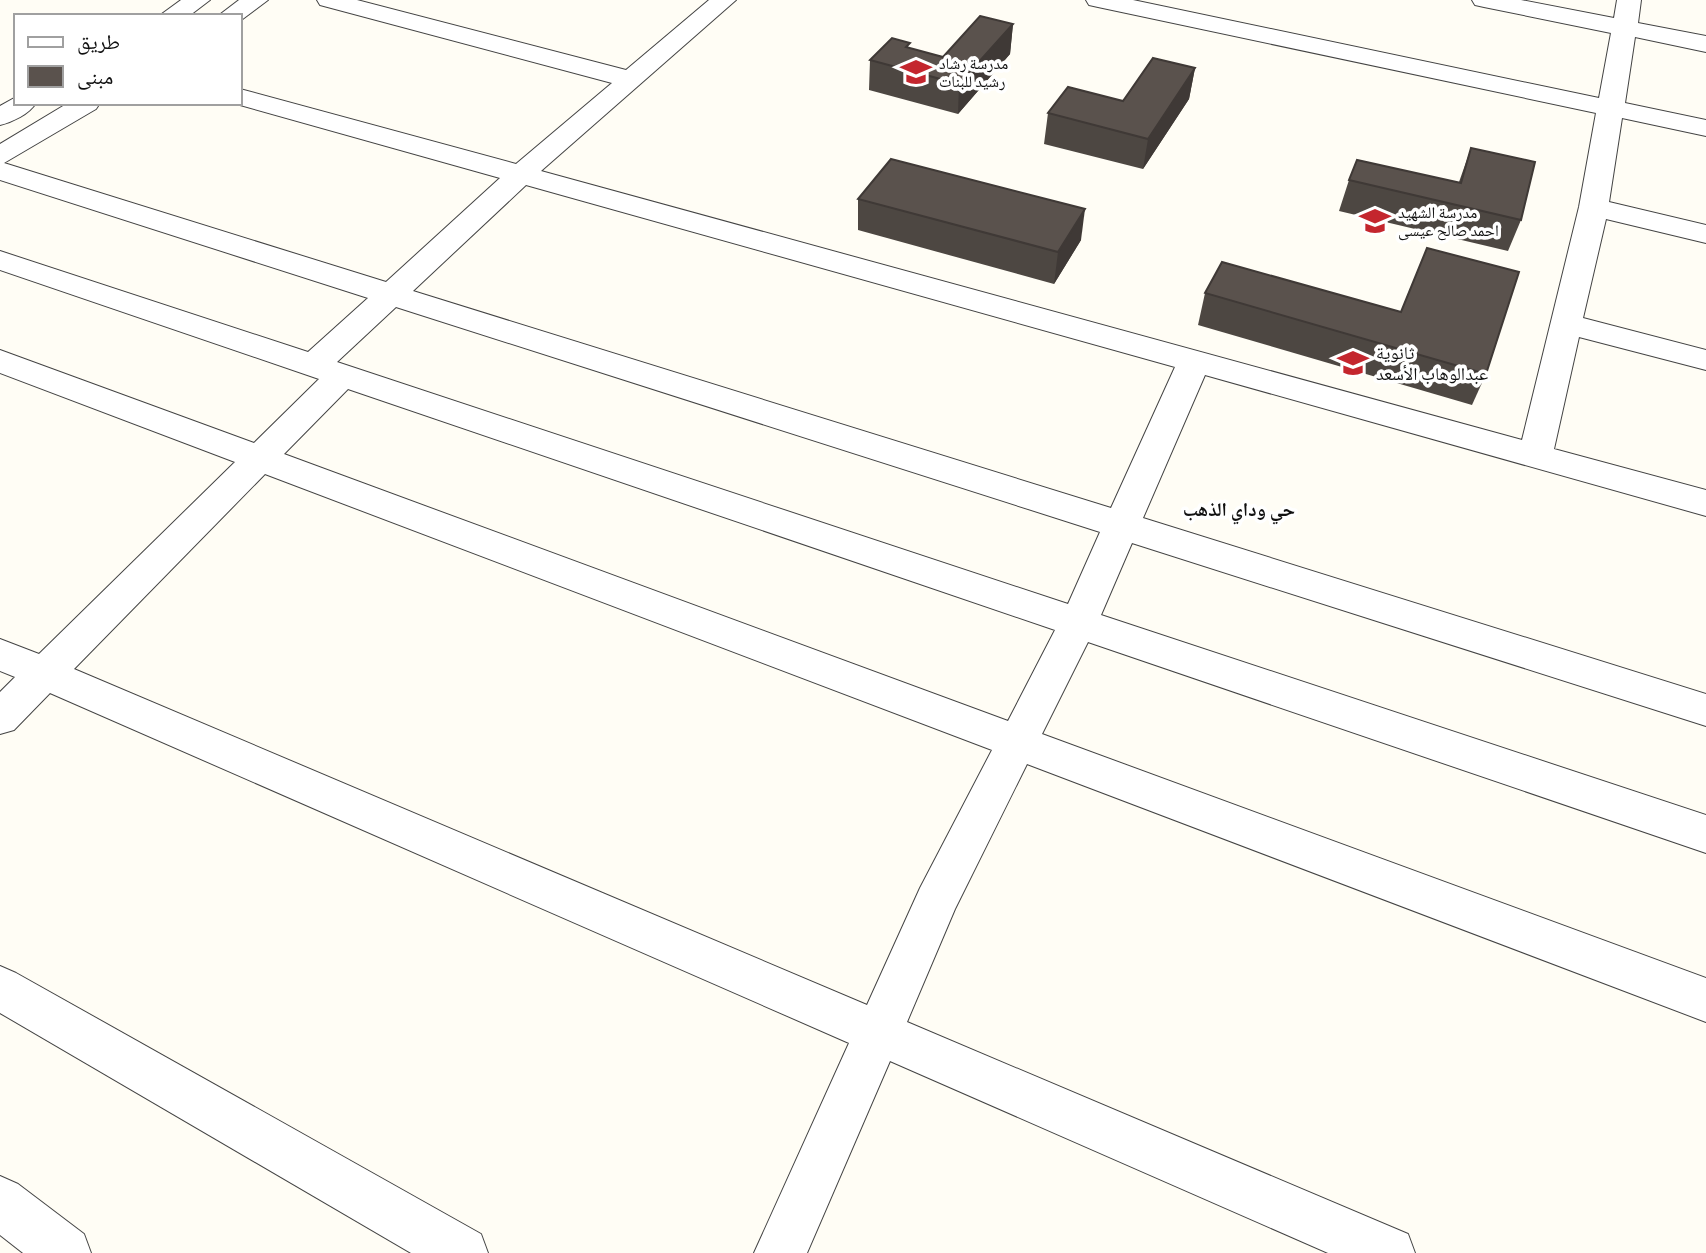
<svg xmlns="http://www.w3.org/2000/svg" width="1706" height="1253" viewBox="0 0 1706 1253" font-family="Literata,'Noto Naskh Arabic',serif">
  <style>
    .lines { fill: none; stroke-linecap: round; stroke-linejoin: round }
    .minor-casing { stroke: #444; stroke-width: 2 }
    .minor { fill: #fff; fill-rule: evenodd }
    .wall { fill: #4d4742 }
    .shaded-wall { fill: #3f3936 }
    .building { fill: #5a524d; stroke: #3f3936; stroke-width: 2 }
    .labels { text-anchor: middle; stroke-width: 7; stroke-linejoin: round; paint-order: stroke }
    .far-poi-label { font-size: 16px; fill: #111; stroke: #fff; text-anchor: start }
    .poi-label { font-size: 18px; fill: #111; stroke: #fff; text-anchor: start }
    .neighbourhood-label { font-size: 19px; font-weight: bold; fill: #111; stroke: #fff }
  </style>
  <rect width="100%" height="100%" fill="#fffdf5"/>
  <g class="lines">
    <g class="minor-casing">
      <g id="minor">
        <polygon points="181,0 210,0 189,16 159,16"/>
        <polygon points="239,0 268,0 240,21 240,16 218,16"/>
        <path d="M317,0H357L626,70L709,0H736L541,171L1522,440L1579,207L1596,113L1098,7L1089,5L1086,0H1133L1599,98L1611,33L1484,7L1475,5L1472,0H1521L1614,18L1617,0H1641L1638,23L1706,36V52L1635,37L1625,103L1706,120V136L1622,118L1609,202L1706,225V243L1606,219L1583,318L1706,350V370L1579,337L1554,449L1706,490V516L1205,375L1143,518L1706,694V726L1132,543L1101,615L1706,815V853L1088,642L1042,734L1706,978V1022L1027,764L955,909L907,1022L1408,1234L1415,1253H1328L890,1061L807,1253H754L849,1043L50,693L14,730L0,734V692L15,677L0,671V639L39,654L235,462L0,373V350L254,443L319,379L0,270V251L308,352L368,298L0,180V144L68,103H100L96,109L4,163L386,282L500,178L233,103H240V89L516,164L612,83L320,5ZM526,185L1175,367L1111,508L413,291ZM396,307L1100,532L1068,604L337,362ZM348,389L1055,630L1008,721L284,454ZM265,474L992,750L920,888L867,1005L74,669Z"/>
        <path d="M16,97V103H36C29,114 13,122 0,125V106Z"/>
        <polygon points="0,966 16,973 481,1234 488,1253 411,1253 0,1013"/>
        <polygon points="0,1176 18,1184 84,1234 91,1253 23,1253 0,1235"/>
      </g>
    </g>
    <use href="#minor" class="minor"/>
  </g>
  <g class="wall">
    <polygon points="1013,24 1010,54 958,114 869,90 870,60 943,57"/>
    <polygon points="1195,68 1189,99 1143,169 1044,144 1048,113 1123,101"/>
    <polygon points="1471,148 1521,220 1508,251 1339,211 1349,180 1459,182"/>
    <polygon points="858,199 1081,240 1054,284 858,230"/>
    <polygon points="1205,293 1486,374 1472,405 1198,325"/>
  </g>
  <g class="shaded-wall">
    <polygon points="1013,24 1010,54 958,114 959,84"/>
    <polygon points="1195,68 1189,99 1143,169 1148,139"/>
    <polygon points="1085,209 1081,240 1054,284 1058,252"/>
  </g>
  <g class="building">
    <polygon points="980,16 1013,24 959,84 870,60 892,38 910,43 906,47 943,57"/>
    <polygon points="1153,58 1195,68 1148,139 1048,113 1068,87 1123,101"/>
    <polygon points="1471,148 1535,162 1521,220 1349,180 1357,160 1461,183"/>
    <polygon points="891,159 1085,209 1058,252 858,199"/>
    <polygon points="1427,248 1519,272 1486,374 1205,293 1222,262 1401,312"/>
  </g>
  <defs>
    <g id="school-bare" transform="scale(2.415)"><path d="M0-5L7-2L0 1L-7-2ZM-4 1L0 2.5L4 1V4Q0 6-4 4Z" fill="#c4262e" stroke="#fff" stroke-width="2.5" paint-order="stroke"/></g>
  </defs>
  <g fill-rule="evenodd">
    <use href="#school-bare" x="916" y="72"/>
    <use href="#school-bare" x="1375" y="221"/>
    <use href="#school-bare" x="1353" y="363"/>
  </g>
  <g class="labels">
    <g class="far-poi-label">
      <text x="939" y="69">مدرسة رشاد<tspan x="939" dy="18">رشيد للبنات</tspan></text>
      <text x="1398" y="218">مدرسة الشهيد<tspan x="1398" dy="18">احمد صالح عيسى</tspan></text>
    </g>
    <g class="poi-label">
      <text x="1376" y="359">ثانوية<tspan x="1376" dy="21">عبدالوهاب الأسعد</tspan></text>
    </g>
    <g class="neighbourhood-label">
      <text x="1239" y="516">حي وداي الذهب</text>
    </g>
  </g>
  <rect x="14" y="14" width="228" height="91" fill="#ffffff" stroke="#a0a0a0" stroke-width="2"/>
  <rect x="28" y="37" width="35" height="10" fill="#ffffff" stroke="#a0a0a0" stroke-width="2"/>
  <text x="77" y="49" font-size="21" fill="#111111">طريق</text>
  <rect x="28" y="66" width="35" height="21" fill="#5a524d" stroke="#a0a0a0" stroke-width="2"/>
  <text x="77" y="84" font-size="21" fill="#111111">مبنى</text>
</svg>
